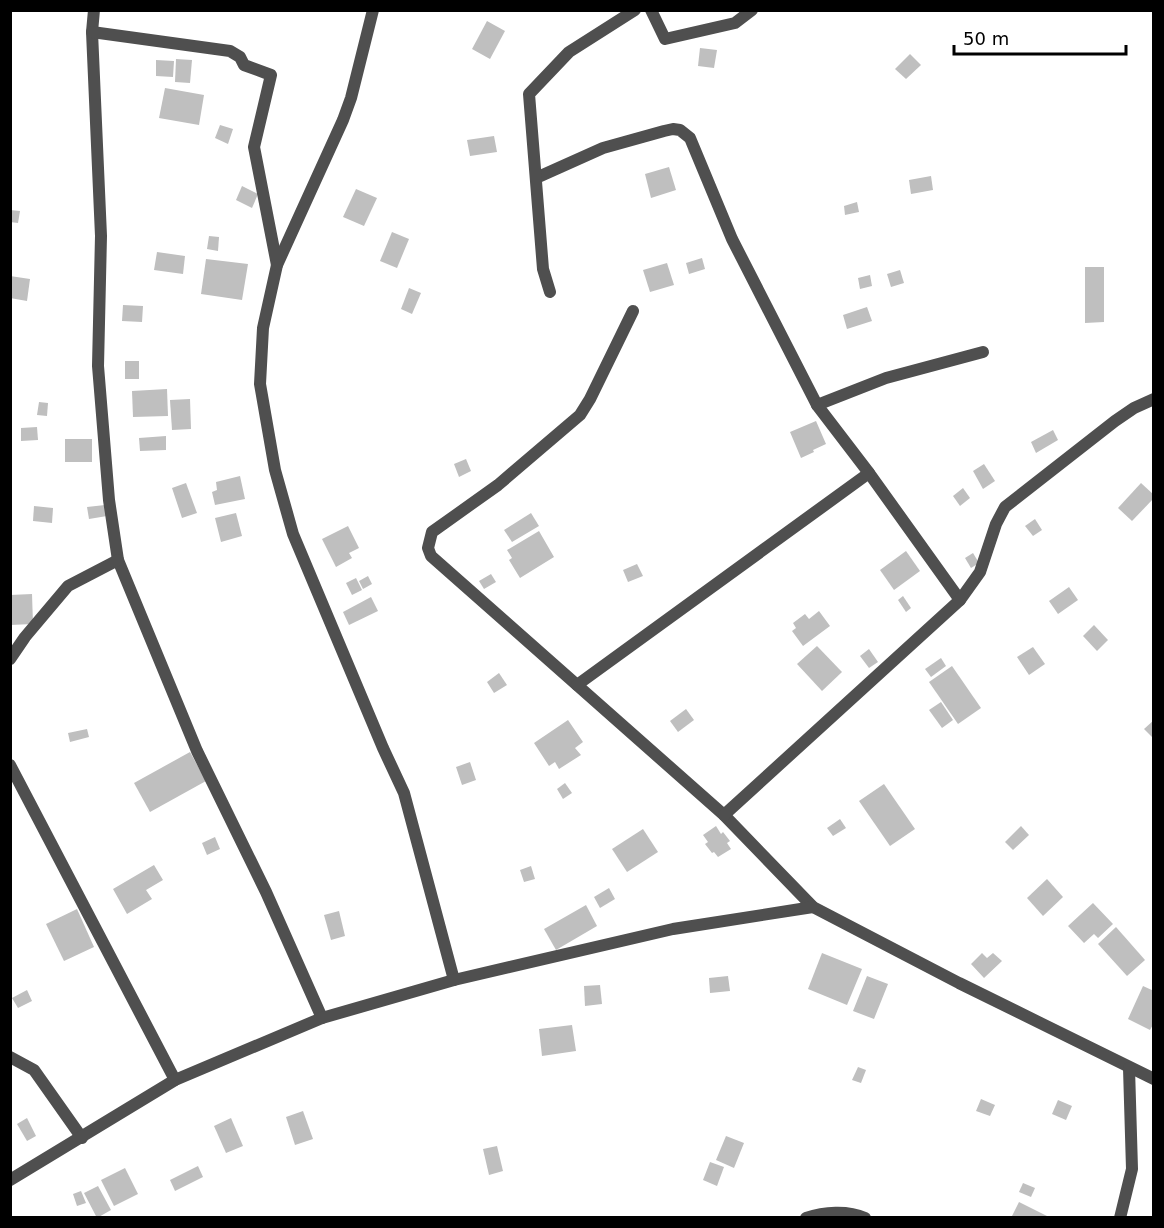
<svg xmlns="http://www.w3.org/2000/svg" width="1164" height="1228" viewBox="0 0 1164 1228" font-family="'DejaVu Sans',sans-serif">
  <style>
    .building { fill: #bfbfbf }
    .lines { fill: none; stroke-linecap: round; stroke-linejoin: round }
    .minor { stroke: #4f4f4f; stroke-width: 12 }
  </style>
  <rect width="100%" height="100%" fill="#fff"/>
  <g class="building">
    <polygon points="487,21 505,31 490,59 472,49"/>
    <polygon points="700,48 717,50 714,68 698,66"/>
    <polygon points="910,54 921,65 906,79 895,69"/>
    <polygon points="176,59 192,60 190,83 175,82"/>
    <polygon points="156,60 174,61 173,77 156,76"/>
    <polygon points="165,88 204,95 199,125 159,118"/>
    <polygon points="220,125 233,129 228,144 215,138"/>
    <polygon points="494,136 497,152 470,156 467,140"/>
    <polygon points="669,167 676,190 651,198 645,174"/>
    <polygon points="931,176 933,190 911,194 909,180"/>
    <polygon points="242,186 258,194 252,208 236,200"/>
    <polygon points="356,189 377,198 364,226 343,217"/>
    <polygon points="857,202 859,212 845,215 844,206"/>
    <polygon points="10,210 20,211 18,223 10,222"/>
    <polygon points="392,232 409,239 397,268 380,261"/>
    <polygon points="209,236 219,237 218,251 207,249"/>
    <polygon points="157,252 185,256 183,274 154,270"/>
    <polygon points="702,258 705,269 689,274 686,263"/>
    <polygon points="206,259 248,264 242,300 201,294"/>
    <polygon points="667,263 674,285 650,292 643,270"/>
    <polygon points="1085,267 1104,267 1104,322 1085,323"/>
    <polygon points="900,270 904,283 891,287 887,274"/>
    <polygon points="870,275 872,286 860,289 858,278"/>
    <polygon points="10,276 30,279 27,301 10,298"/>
    <polygon points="409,288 421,293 412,314 401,309"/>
    <polygon points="123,305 143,306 142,322 122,321"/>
    <polygon points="867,307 872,321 847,329 843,315"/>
    <rect x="125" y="361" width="14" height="18"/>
    <polygon points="167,389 168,416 133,417 132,391"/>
    <polygon points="190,399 191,429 172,430 170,400"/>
    <polygon points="39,402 48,403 47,416 37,415"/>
    <polygon points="816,421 826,444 813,450 814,452 801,458 790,432"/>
    <polygon points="37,427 38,440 21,441 21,428"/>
    <polygon points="1053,430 1058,440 1036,453 1031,442"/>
    <polygon points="166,436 166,450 140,451 139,438"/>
    <rect x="65" y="439" width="27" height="23"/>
    <polygon points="466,459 471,471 459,477 454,464"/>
    <polygon points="984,464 995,481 983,489 973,471"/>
    <polygon points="240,476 245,499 215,505 212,492 217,490 216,482"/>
    <polygon points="186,483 197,513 182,518 172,488"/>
    <polygon points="1141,483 1154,495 1154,498 1132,521 1118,508"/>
    <polygon points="963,488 970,498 960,506 953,496"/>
    <polygon points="105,505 107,516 89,519 87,507"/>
    <polygon points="34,506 53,508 52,523 33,521"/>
    <polygon points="236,513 242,536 221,542 215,518"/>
    <polygon points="531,513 539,526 512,542 504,530"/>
    <polygon points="1035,519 1042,530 1033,536 1025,526"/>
    <polygon points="348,526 359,548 349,553 352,558 336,567 322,539"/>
    <polygon points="539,531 554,557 520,578 509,560 512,558 507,550"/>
    <polygon points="906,551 920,571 894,590 880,570"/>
    <polygon points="973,553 979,563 971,568 965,558"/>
    <polygon points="637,564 643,576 628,582 623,570"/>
    <polygon points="491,574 496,582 484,589 479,581"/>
    <polygon points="368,576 372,584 363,589 359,581"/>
    <polygon points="356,578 362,590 352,595 346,583"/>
    <polygon points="1069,587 1078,600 1058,614 1049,601"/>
    <polygon points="32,594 33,624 10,625 10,595"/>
    <polygon points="903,596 911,608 906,612 898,600"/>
    <polygon points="371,597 378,611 349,625 343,612"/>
    <polygon points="819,611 830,626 803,646 792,631 796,628 793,623 805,614 809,619"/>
    <polygon points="1094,625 1108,640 1097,651 1083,636"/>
    <polygon points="817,646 842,672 822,691 797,664"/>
    <polygon points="1033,647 1045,664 1029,675 1017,657"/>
    <polygon points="869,649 878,662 869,668 860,656"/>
    <polygon points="941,658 946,666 931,677 925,669"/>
    <polygon points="952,666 981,708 958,724 929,682"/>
    <polygon points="499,673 507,685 494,693 487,682"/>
    <polygon points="941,702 953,720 942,728 929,710"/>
    <polygon points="686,709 694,720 678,732 670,721"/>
    <polygon points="568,720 583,742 575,748 581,755 559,769 555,762 549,766 534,743"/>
    <polygon points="1154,720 1154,739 1144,729"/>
    <polygon points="87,729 89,737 70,742 68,733"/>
    <polygon points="190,752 206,781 150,812 134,783"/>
    <polygon points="470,762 476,780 462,785 456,767"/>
    <polygon points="565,783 572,793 563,799 557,789"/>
    <polygon points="884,784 915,829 890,846 859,801"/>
    <polygon points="840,819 846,828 833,836 827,828"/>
    <polygon points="716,826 721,834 723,832 730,841 727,843 731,849 718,857 714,852 712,853 705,844 708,842 703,835"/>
    <polygon points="1021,826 1029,835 1013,850 1005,842"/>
    <polygon points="643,829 658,852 627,872 612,849"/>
    <polygon points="215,837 220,849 207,855 202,843"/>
    <polygon points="154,865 163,880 146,890 152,899 127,914 113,889"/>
    <polygon points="531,866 535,879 524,882 520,870"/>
    <polygon points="1047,879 1063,897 1043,916 1027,898"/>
    <polygon points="609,888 615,899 600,908 594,897"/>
    <polygon points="1093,903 1113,924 1098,938 1094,934 1084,943 1068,926"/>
    <polygon points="586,905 597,926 556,950 544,929"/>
    <polygon points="77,909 94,947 64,961 46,924"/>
    <polygon points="339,911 345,936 331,940 324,915"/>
    <polygon points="1116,927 1145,960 1127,976 1098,944"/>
    <polygon points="822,953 862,969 847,1005 808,989"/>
    <polygon points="982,953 987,958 993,953 1002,961 984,978 971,964"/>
    <polygon points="728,976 730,991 710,993 709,978"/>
    <polygon points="867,976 888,984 874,1019 853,1011"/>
    <polygon points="600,985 602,1004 585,1006 584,986"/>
    <polygon points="1143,986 1154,991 1154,1023 1150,1030 1128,1019"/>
    <polygon points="27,990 32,1001 18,1008 12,998"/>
    <polygon points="572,1025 576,1051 542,1056 539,1029"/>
    <polygon points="858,1067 866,1070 861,1083 852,1080"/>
    <polygon points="981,1099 995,1105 990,1116 976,1111"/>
    <polygon points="1058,1100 1072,1106 1066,1120 1052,1114"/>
    <polygon points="303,1111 313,1139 295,1145 286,1117"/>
    <polygon points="27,1118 36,1136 27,1141 17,1124"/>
    <polygon points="231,1118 243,1146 226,1153 214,1126"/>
    <polygon points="726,1136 744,1143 734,1168 716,1160"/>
    <polygon points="497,1146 503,1171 489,1175 483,1149"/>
    <polygon points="710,1162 724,1167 717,1186 703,1180"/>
    <polygon points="198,1166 203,1177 175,1191 170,1180"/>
    <polygon points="125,1168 138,1194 114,1206 101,1180"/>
    <polygon points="1023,1183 1035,1188 1031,1197 1019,1192"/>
    <polygon points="98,1186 111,1210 97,1218 84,1193"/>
    <polygon points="81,1191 86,1203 77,1206 73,1194"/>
    <polygon points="1019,1202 1047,1216 1046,1218 1011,1218"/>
  </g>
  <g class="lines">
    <g class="minor">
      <polyline points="94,10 92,32 101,236 98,366 109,500 118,560 197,751 266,892 322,1018"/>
      <polyline points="373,10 351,98 343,120 277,265 263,328 260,384 275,470 293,534 383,748 404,793 454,980"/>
      <polyline points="651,10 665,39 735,23 752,10"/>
      <polyline points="92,32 230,51 240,57 244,65 271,75 254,147 277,265"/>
      <polyline points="536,178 603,148 664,131 673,129 680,130 690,138 732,239 817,405 869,473 960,600"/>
      <polyline points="550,292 543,269 529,94 569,52 635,10"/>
      <polyline points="633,311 590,399 580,415 498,485 432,532 428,548 431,556 724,815 813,907 959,983 1154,1079"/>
      <polyline points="817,405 886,378 983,352"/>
      <polyline points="10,659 25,637 68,586 118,560"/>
      <polyline points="577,685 869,473"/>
      <polyline points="10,765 175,1080"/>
      <polyline points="724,815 960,600 980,572 996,524 1005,507 1115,421 1134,408 1154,399"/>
      <polyline points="10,1057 34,1070 82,1138"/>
      <polyline points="10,1180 175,1080 322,1018 454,980 673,929 813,907"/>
      <path d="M806,1218C824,1212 847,1210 865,1218"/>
      <polyline points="1120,1218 1132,1169 1129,1068"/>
    </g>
  </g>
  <rect width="1164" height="1228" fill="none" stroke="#000000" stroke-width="24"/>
  <path d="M954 45v9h172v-9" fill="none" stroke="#000000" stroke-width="3"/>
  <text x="963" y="45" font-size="18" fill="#000000" stroke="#ffffff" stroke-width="4.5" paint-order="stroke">50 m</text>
</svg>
